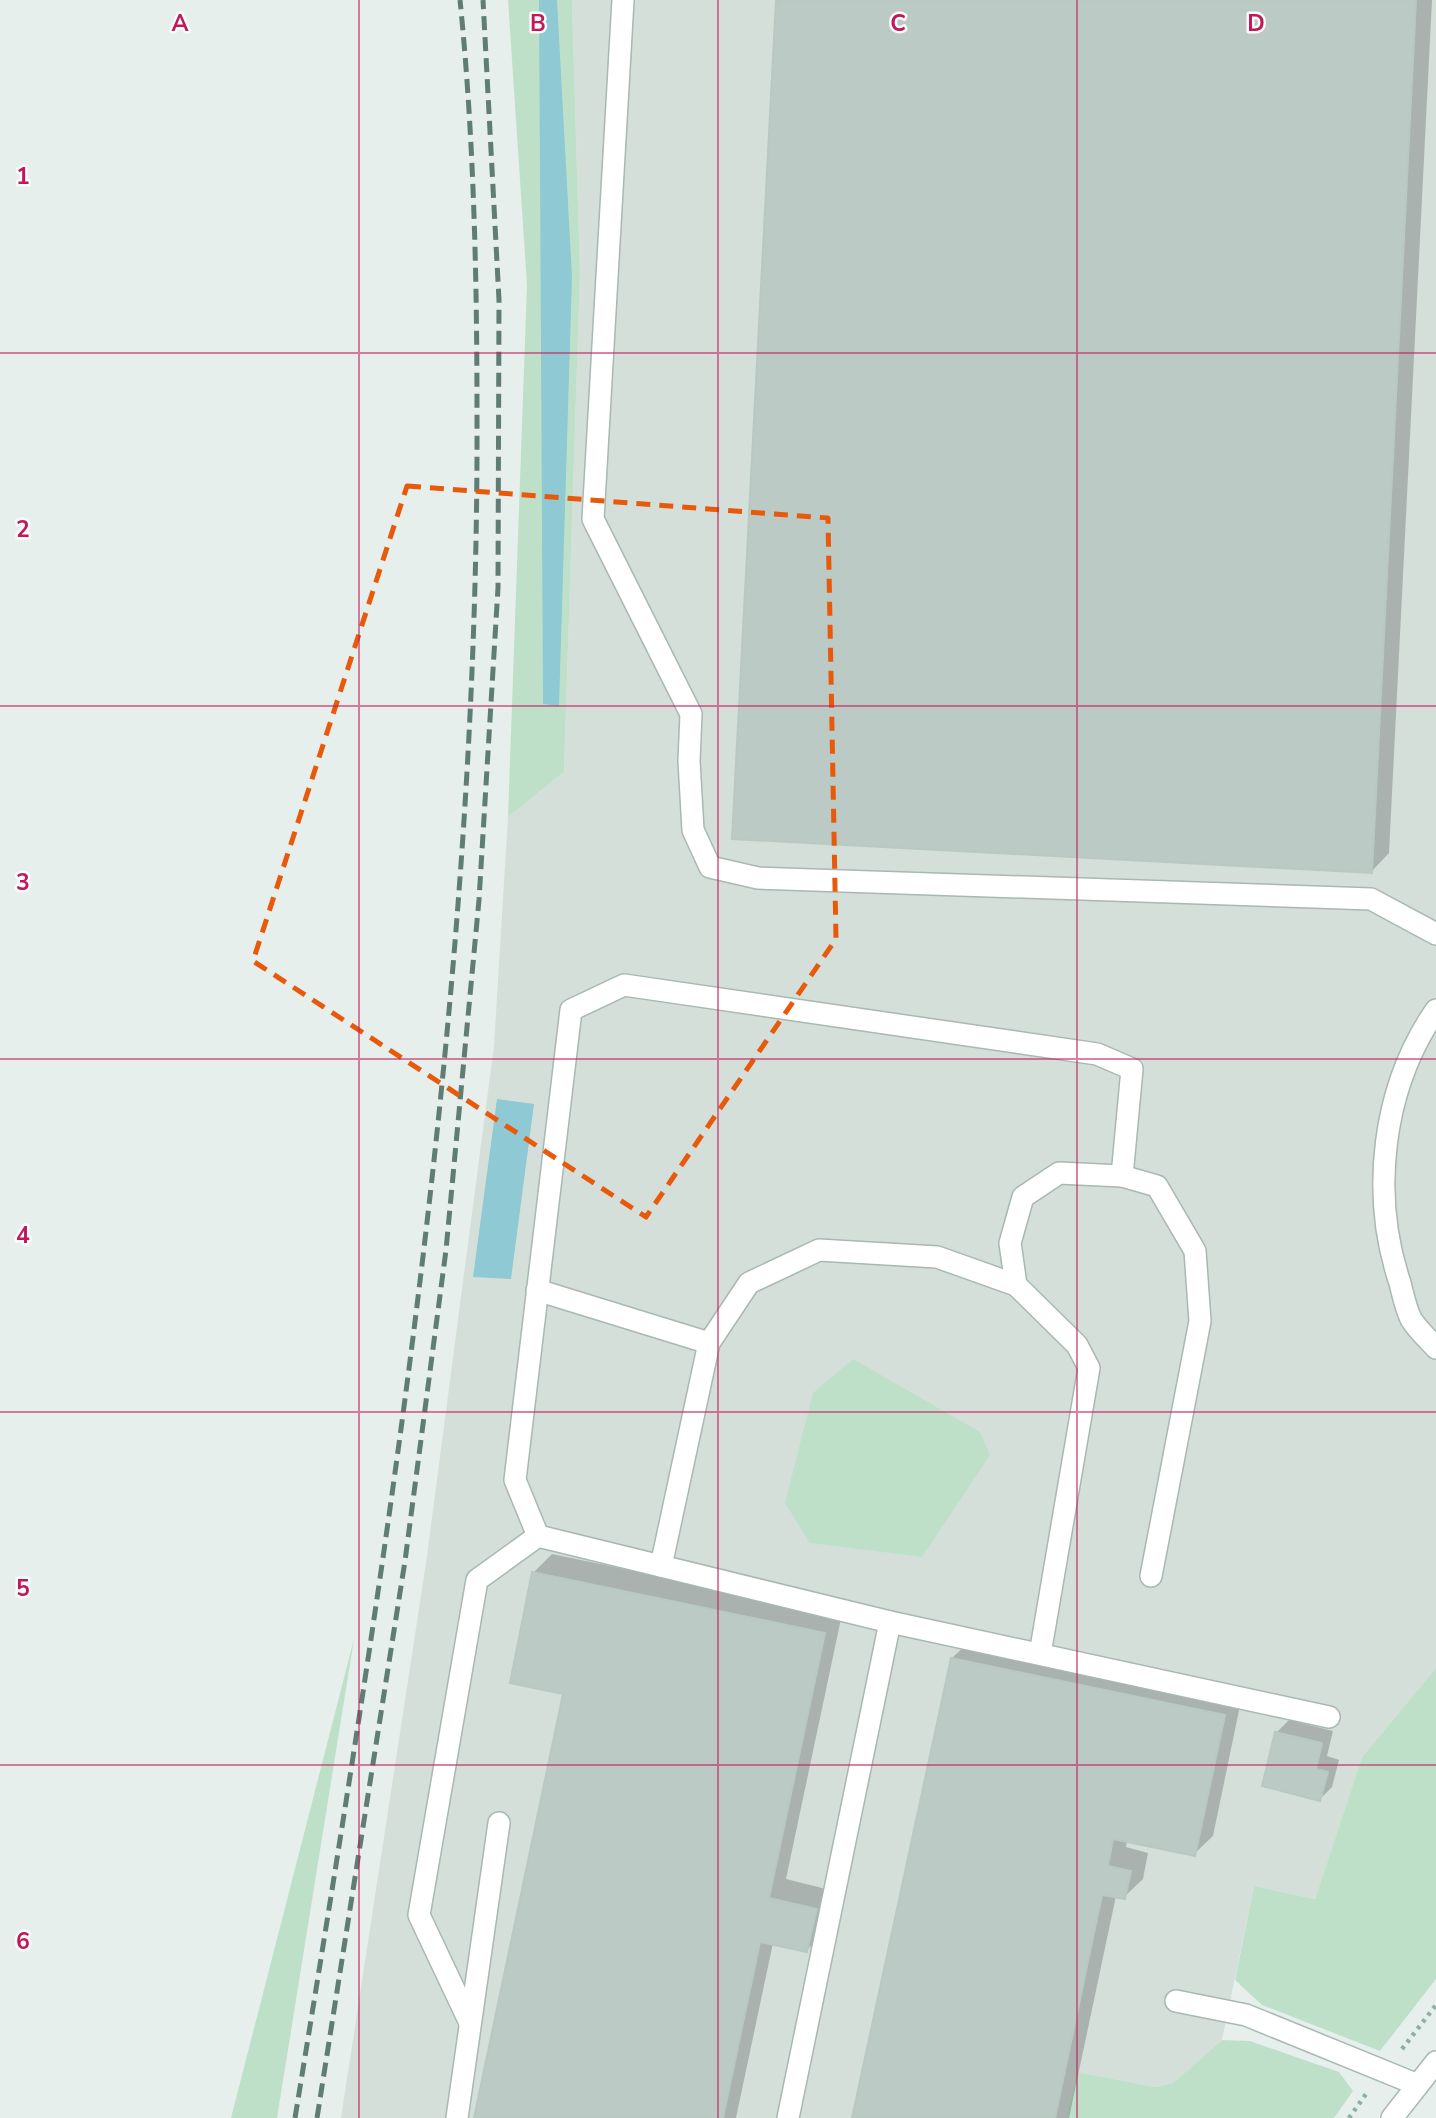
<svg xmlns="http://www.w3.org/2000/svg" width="1436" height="2118" viewBox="0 0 1436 2118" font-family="'Nunito Sans',sans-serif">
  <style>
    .built { fill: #d4dfda }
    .green { fill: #bfe0c8 }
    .water { fill: #8ec9d4 }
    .shadow { fill: #0003 }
    .building { fill: #bbcac4; stroke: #b8c9c2; stroke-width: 2 }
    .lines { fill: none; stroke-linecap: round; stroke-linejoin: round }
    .service-casing { stroke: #a8b8b2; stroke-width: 24 }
    .tertiary-casing { stroke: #a8b8b2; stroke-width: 24 }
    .path { stroke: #86b3a5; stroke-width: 4.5; stroke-dasharray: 3.5 5; stroke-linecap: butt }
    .service { stroke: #fff; stroke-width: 21 }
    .tertiary { stroke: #fff; stroke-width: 21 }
    .rail { stroke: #5f7d75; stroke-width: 5; stroke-dasharray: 14 7; stroke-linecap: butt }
    .marked { fill: none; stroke: #e8590c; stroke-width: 5; stroke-dasharray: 14 9; stroke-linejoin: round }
    .grid { fill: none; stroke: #c2185b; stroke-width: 2; stroke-opacity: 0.55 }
    .grid-label { font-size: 23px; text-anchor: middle; font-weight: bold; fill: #c2185b; stroke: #f7fbf9; stroke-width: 5; stroke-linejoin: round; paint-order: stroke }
  </style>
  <rect width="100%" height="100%" fill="#e6efeb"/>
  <polygon class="built" points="572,0 1436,0 1436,1668 1362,1757 1315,1899 1254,1886 1222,2040 1173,2083 1155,2087 1077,2072 1067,2118 341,2118 426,1563 494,1046 508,817 564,772 580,273"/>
  <g class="green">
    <polygon points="508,0 572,0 580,273 564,772 508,817 527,285"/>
    <polygon points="853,1359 980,1432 990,1455 922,1557 810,1543 785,1503 813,1393"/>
    <polygon points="354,1639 277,2118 231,2118"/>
    <polygon points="1436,1668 1436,1979 1380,2051 1262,2005 1235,1980 1254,1886 1315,1899 1362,1757"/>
    <polygon points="1222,2040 1250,2041 1339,2072 1353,2091 1334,2118 1067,2118 1077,2072 1155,2087 1173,2083"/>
  </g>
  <g class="water">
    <polygon points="539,0 557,0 572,277 559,706 543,704"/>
    <polygon points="497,1099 534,1104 511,1279 473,1277"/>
  </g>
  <g class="shadow">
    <polygon points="778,0 1432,0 1389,853 1371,872"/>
    <polygon points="552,1554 842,1614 786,1879 834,1891 825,1932 807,1950 773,1943 736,2118 476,2118 565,1693 533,1573"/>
    <polygon points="971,1640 1242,1696 1213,1836 1194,1854 1127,1840 1126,1847 1148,1853 1143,1879 1124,1897 1116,1896 1069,2118 854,2118 952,1658"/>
    <polygon points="1289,1720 1333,1731 1327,1756 1339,1760 1332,1787 1320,1799 1277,1732"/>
  </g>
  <g class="building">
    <polygon points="776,0 1416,0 1372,873 732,839"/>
    <polygon points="532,1572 825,1633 769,1898 817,1909 807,1952 760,1942 723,2118 474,2118 563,1694 510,1683"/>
    <polygon points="951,1658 1225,1715 1195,1856 1113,1839 1108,1866 1131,1871 1125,1899 1102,1895 1055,2118 852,2118"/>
    <polygon points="1275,1732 1322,1743 1316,1769 1328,1772 1320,1801 1262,1786"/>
  </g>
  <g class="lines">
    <g class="service-casing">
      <g id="service">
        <polyline points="623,0 593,519 691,714 689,761 693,830 710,867 758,878 1371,899 1436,934"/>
        <path d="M1436,1010C1382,1088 1370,1194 1400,1283C1403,1295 1406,1309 1411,1319C1417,1329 1428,1339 1436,1348"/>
        <polyline points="1122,1176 1157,1186 1195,1251 1200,1321 1151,1576"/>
        <polyline points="537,1290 709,1343"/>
        <polyline points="538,1536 515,1480 571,1010 624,985 1097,1054 1132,1069 1122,1176 1059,1173 1023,1197 1010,1243 1016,1285 1077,1345 1089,1368 1040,1654"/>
        <polyline points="661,1566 709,1343 749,1283 819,1250 937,1257 1016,1285"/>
        <polyline points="890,1622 1329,1717"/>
        <polyline points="1176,2001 1246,2015 1418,2085"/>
        <polyline points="470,2023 419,1915 477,1580 538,1536 890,1622 788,2118"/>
        <polyline points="457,2118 499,1823"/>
      </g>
    </g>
    <g class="tertiary-casing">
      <polyline id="tertiary" points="1392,2118 1436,2062"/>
    </g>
    <g class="path">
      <polyline points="1402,2049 1436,2005"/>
      <polyline points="1349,2118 1366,2094"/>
    </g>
    <use href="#service" class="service"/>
    <use href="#tertiary" class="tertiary"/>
    <g class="rail">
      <path d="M295,2118C387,1555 479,989 477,417C477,278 474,138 460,0"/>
      <polyline points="317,2118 405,1561 446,1250 479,900 498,588 499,300 483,0"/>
    </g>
  </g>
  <path class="marked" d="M407,486L828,518L836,939L646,1217L253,961Z"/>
  <path class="grid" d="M359,0V2118M718,0V2118M1077,0V2118M0,353H1436M0,706H1436M0,1059H1436M0,1412H1436M0,1765H1436"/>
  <g class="grid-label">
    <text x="180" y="31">A</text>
    <text x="538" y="31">B</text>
    <text x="898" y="31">C</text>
    <text x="1256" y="31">D</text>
    <text x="23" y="184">1</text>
    <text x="23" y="537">2</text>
    <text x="23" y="890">3</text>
    <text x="23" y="1243">4</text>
    <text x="23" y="1596">5</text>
    <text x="23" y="1949">6</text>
  </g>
</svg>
